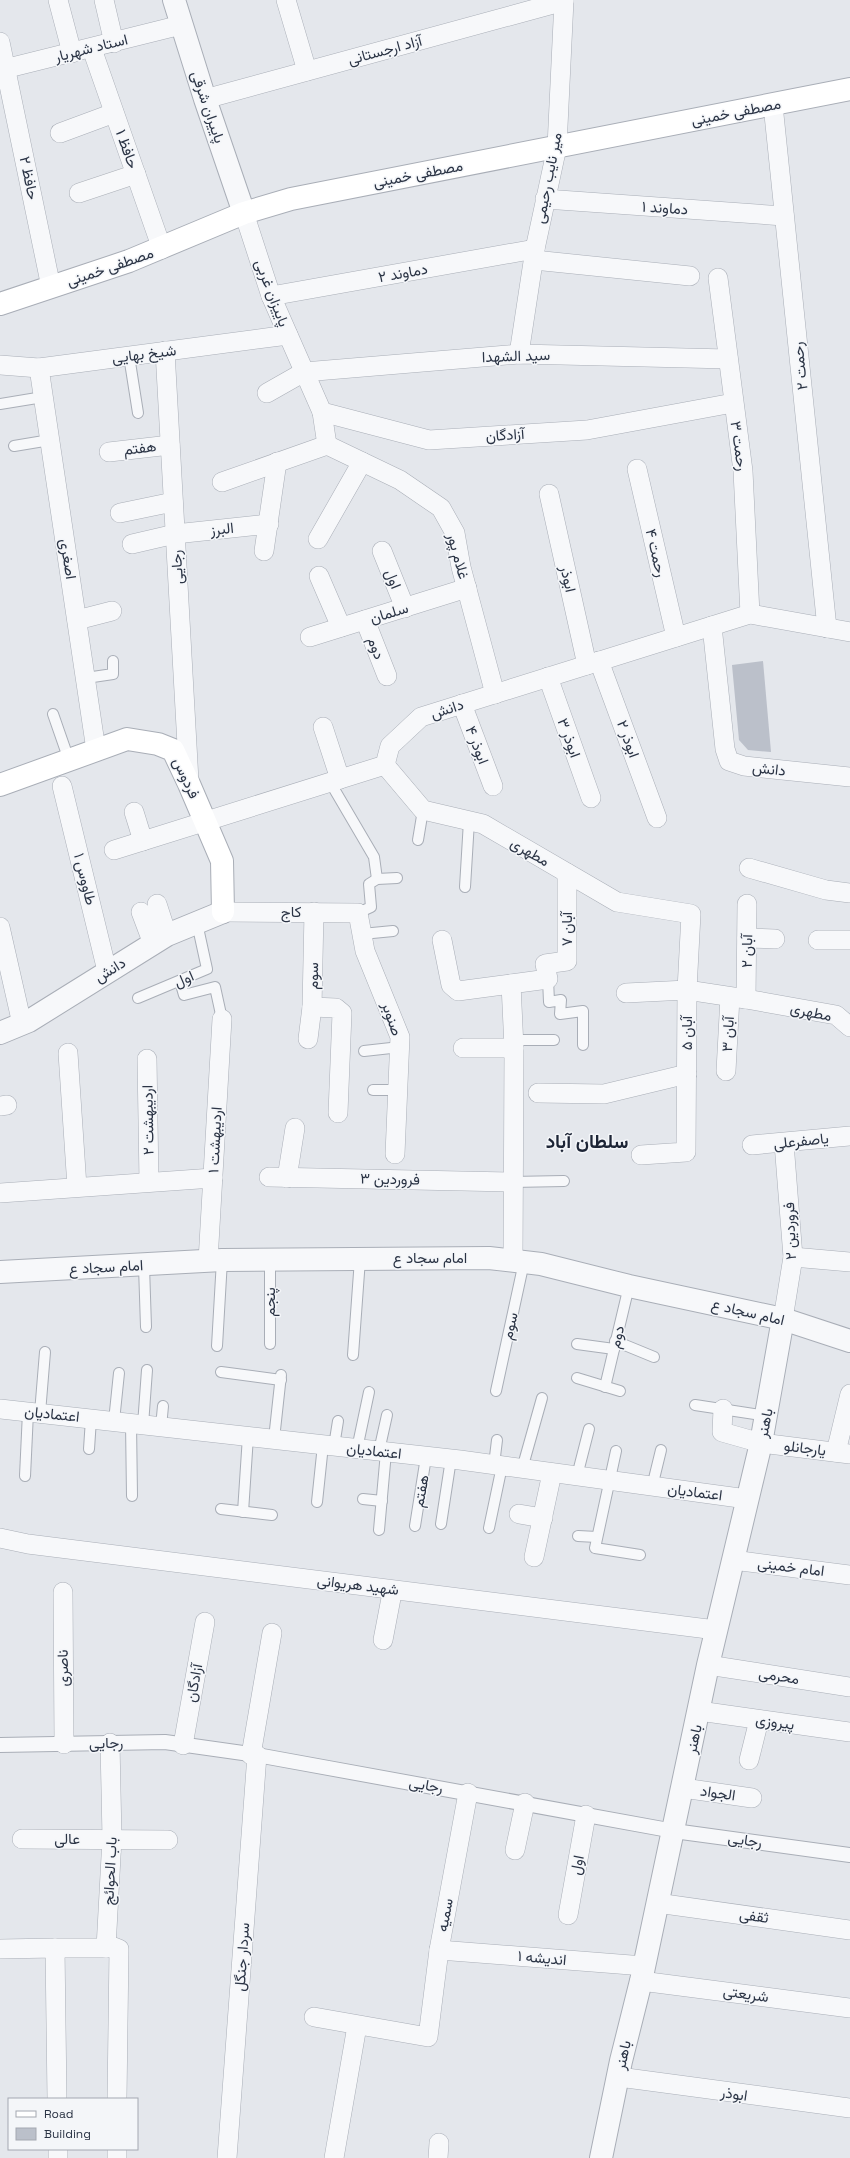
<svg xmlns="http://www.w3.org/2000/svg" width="850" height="2158" viewBox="0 0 850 2158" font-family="'Space Grotesk',Vazirmatn,sans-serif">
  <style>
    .building { fill: #bbc0ca }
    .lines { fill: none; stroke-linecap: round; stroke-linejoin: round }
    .service-casing { stroke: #a9aeb7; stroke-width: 12 }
    .pedestrian-casing { stroke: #a9aeb7; stroke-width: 16 }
    .minor-casing { stroke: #a9aeb7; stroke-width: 20 }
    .tertiary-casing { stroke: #a9aeb7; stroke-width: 24 }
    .secondary-casing { stroke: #a9aeb7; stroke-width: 24 }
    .service { stroke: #f7f8fa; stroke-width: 10 }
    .pedestrian { stroke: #f7f8fa; stroke-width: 14 }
    .minor { stroke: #f7f8fa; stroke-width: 19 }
    .tertiary { stroke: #f7f8fa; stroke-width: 22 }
    .secondary { stroke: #fff; stroke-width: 22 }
    .labels { text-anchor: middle; stroke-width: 3; stroke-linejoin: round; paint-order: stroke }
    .street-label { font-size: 15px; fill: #2b3445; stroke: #f4f6f9 }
    .district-label { font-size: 19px; font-weight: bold; fill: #1d2536; stroke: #f4f6f9 }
  </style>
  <rect width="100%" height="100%" fill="#e4e7ec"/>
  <polygon class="building" points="763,661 771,752 748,750 739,740 732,665"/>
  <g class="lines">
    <g class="service-casing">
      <g id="service">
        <polyline points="129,356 138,413"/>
        <polyline points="0,404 43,397"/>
        <polyline points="14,446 50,440"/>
        <polyline points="86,678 113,674 113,661"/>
        <polyline points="53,714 69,760"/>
        <polyline points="330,782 374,857 377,879"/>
        <polyline points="418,840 423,810"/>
        <polyline points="465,887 469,821"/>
        <polyline points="358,913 371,907 369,884 377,879 397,878"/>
        <polyline points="362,934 393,931"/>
        <polyline points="548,979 549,1002 561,1000 560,1014 583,1011 583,1045"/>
        <polyline points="180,981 184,995 215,987 222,1019"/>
        <polyline points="138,998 207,969 197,923"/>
        <polyline points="514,1040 554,1040"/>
        <polyline points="364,1051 400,1047"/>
        <polyline points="373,1090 398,1090"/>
        <polyline points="512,1182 564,1181"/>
        <polyline points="270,1260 270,1344"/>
        <polyline points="144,1266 146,1327"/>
        <polyline points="615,1341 654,1357"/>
        <polyline points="577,1344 614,1349"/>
        <polyline points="217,1346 222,1260"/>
        <polyline points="353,1355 360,1259"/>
        <polyline points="221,1372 281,1380"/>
        <polyline points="577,1378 620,1391"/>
        <polyline points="605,1387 629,1286"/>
        <polyline points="496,1391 524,1262"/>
        <polyline points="695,1405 767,1416"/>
        <polyline points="40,1413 45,1352"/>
        <polyline points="114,1421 119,1373"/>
        <polyline points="131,1423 132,1496"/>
        <polyline points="143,1425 147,1370"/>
        <polyline points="161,1427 163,1406"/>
        <polyline points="274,1439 281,1375"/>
        <polyline points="334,1446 338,1421"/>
        <polyline points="89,1449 91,1419"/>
        <polyline points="357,1449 369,1392"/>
        <polyline points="379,1451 387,1415"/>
        <polyline points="616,1451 595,1548 640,1555"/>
        <polyline points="494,1465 497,1440"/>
        <polyline points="522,1469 542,1398"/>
        <polyline points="25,1476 28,1412"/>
        <polyline points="577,1476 589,1429"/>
        <polyline points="652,1487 661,1450"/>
        <polyline points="363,1499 382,1501"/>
        <polyline points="317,1502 323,1445"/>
        <polyline points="221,1509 272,1515"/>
        <polyline points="243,1512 248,1436"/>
        <polyline points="441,1524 451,1459"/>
        <polyline points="415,1526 426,1457"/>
        <polyline points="489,1528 502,1466"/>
        <polyline points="379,1530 386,1452"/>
        <polyline points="578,1536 597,1537"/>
      </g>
    </g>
    <g class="pedestrian-casing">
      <polyline id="pedestrian" points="0,1745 165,1742 257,1755 674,1831 850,1855"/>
    </g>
    <g class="minor-casing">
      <g id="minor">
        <polyline points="58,0 72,53"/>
        <polyline points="104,0 114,43"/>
        <polyline points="286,0 307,71"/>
        <polyline points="0,42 51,287"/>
        <polyline points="92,49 162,249"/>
        <polyline points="0,70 181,25"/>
        <polyline points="205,99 564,1"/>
        <polyline points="773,105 827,628"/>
        <polyline points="60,133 114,113"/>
        <polyline points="79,193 136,174"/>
        <polyline points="545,199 784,216"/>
        <polyline points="244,213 271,296 322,412 429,440 587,430 733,403"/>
        <polyline points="534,260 690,276"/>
        <polyline points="718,278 743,471 750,614"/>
        <polyline points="271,296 535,249"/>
        <polyline points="165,351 189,781"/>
        <polyline points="519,354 535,249 557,147 564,0"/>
        <polyline points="0,365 39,368 288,335"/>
        <polyline points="39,368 96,750"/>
        <polyline points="267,393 304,372 519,354 728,359"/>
        <polyline points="322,412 327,445"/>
        <polyline points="327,445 400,480 441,508 455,533 461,567 495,694"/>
        <polyline points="109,452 170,445"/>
        <polyline points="637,469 676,637"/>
        <polyline points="222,482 327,445"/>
        <polyline points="549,494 587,665"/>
        <polyline points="120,513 173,502"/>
        <polyline points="318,539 362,462"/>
        <polyline points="132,544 175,534 269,524"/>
        <polyline points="264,551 277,462"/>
        <polyline points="382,551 405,608"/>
        <polyline points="319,576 341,627"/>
        <polyline points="77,620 112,611"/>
        <polyline points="365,620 387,676"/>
        <polyline points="712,626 725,749 729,761 744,766 850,777"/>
        <polyline points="310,637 467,588"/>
        <polyline points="599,661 657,818"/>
        <polyline points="548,677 591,798"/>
        <polyline points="462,704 493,786"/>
        <polyline points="323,727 340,779"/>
        <polyline points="385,765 423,810 483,824 617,902 691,914 687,990 686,1152 641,1155"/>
        <polyline points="62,786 107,971"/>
        <polyline points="134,812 143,841"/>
        <polyline points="114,850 385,765 390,746 421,717 750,614 850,632"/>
        <polyline points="749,868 826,890 850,893"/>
        <polyline points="157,904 167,935"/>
        <polyline points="141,912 153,944"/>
        <polyline points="223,912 358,913 365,951 400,1037 395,1154"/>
        <polyline points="0,927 22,1024"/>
        <polyline points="747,938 775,939"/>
        <polyline points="442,940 451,985 458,991 548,979 545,964 567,961 567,873"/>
        <polyline points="818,940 850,940"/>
        <polyline points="511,984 514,1048 513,1261"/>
        <polyline points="626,993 687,990 746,999 836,1015 850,1027"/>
        <polyline points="746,999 747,904"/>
        <polyline points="312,1007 336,1008 342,1013 338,1113"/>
        <polyline points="308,1039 312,1007 314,912"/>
        <polyline points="463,1048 514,1048"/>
        <polyline points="68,1053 77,1187"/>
        <polyline points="147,1059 149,1182"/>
        <polyline points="726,1071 730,997"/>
        <polyline points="538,1093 604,1094 687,1074"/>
        <polyline points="0,1106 7,1105"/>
        <polyline points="752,1145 850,1136"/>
        <polyline points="269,1177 512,1182"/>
        <polyline points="287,1178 295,1128"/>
        <polyline points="0,1193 213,1178"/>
        <polyline points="793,1257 850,1262"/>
        <polyline points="208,1261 222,1019"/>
        <polyline points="783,1319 793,1257 784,1143"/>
        <polyline points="0,1409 460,1460 747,1499"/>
        <polyline points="723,1409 722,1432 761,1443 850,1454"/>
        <polyline points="836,1452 850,1394"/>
        <polyline points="519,1514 543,1518"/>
        <polyline points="0,1538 28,1544 716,1630"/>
        <polyline points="534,1557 552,1473"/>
        <polyline points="733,1560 850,1575"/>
        <polyline points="63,1592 64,1744"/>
        <polyline points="383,1640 392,1593"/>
        <polyline points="708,1665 850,1687"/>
        <polyline points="699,1711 850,1732"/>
        <polyline points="183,1745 205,1622"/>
        <polyline points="251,1755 272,1633"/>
        <polyline points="749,1760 759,1720"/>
        <polyline points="683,1788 752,1798"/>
        <polyline points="22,1839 168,1840"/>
        <polyline points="515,1850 525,1803"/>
        <polyline points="657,1903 850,1930"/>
        <polyline points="568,1915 586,1815"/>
        <polyline points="55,1948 106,1948 112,1838 110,1743"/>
        <polyline points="106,1948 114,1947 119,1949 117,2099"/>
        <polyline points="0,1949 55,1948 57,2099"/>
        <polyline points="439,1950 644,1966"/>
        <polyline points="641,1981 850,2008"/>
        <polyline points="314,2017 428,2037 439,1950 468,1793"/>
        <polyline points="619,2077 850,2108"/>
        <polyline points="58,2149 58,2158"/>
        <polyline points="117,2158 117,2149"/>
        <polyline points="227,2158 257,1755"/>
        <polyline points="334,2158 357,2026"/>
        <polyline points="438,2158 439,2143"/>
      </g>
    </g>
    <g class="tertiary-casing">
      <g id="tertiary">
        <polyline points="174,0 205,99 244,213"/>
        <polyline points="0,1033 29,1021 167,935 223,912"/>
        <polyline points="0,1272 222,1260 489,1258 541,1264 629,1286 783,1319 850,1341"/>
        <polyline points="601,2158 621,2061 641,1981 708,1665 761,1443 783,1319"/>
      </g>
    </g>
    <g class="secondary-casing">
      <g id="secondary">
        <polyline points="0,304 129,261 244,213 291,199 850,89"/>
        <polyline points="0,785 127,739 158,744 173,750 189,784 222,861 223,912"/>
      </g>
    </g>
    <use href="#service" class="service"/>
    <use href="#pedestrian" class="pedestrian"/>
    <use href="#minor" class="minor"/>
    <use href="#tertiary" class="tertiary"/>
    <use href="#secondary" class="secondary"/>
  </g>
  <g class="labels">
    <g class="street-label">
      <text transform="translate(91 48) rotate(-14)" y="5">استاد شهریار</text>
      <text transform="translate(385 50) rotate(-15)" y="5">آزاد ارجستانی</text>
      <text transform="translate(208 107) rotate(71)" y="5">پاییران شرقی</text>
      <text transform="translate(736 112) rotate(-11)" y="5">مصطفی خمینی</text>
      <text transform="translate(127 149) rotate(70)" y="5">حافظ ۱</text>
      <text transform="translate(418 174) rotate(-11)" y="5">مصطفی خمینی</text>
      <text transform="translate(29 178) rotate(78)" y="5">حافظ ۲</text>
      <text transform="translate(548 178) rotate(-79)" y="5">میر نایب رحیمی</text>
      <text transform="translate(665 208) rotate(4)" y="5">دماوند ۱</text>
      <text transform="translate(110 267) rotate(-19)" y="5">مصطفی خمینی</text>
      <text transform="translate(403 273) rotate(-10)" y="5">دماوند ۲</text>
      <text transform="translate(272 293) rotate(69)" y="5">پاییزان غربی</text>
      <text transform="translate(144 354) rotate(-7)" y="5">شیخ بهایی</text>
      <text transform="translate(516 356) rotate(-2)" y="5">سید الشهدا</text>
      <text transform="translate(800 366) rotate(-96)" y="5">رحمت ۲</text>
      <text transform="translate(505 435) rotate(-4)" y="5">آزادگان</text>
      <text transform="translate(739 446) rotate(82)" y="5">رحمت ۳</text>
      <text transform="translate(140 448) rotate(-7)" y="5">هفتم</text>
      <text transform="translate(222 529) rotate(-6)" y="5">البرز</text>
      <text transform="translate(656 553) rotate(77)" y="5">رحمت ۴</text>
      <text transform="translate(458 556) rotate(75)" y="5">غلام پور</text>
      <text transform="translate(68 559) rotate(81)" y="5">اصغری</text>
      <text transform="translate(177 567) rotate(-93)" y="5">رجایی</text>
      <text transform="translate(393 579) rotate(68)" y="5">اول</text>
      <text transform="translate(568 579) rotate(77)" y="5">ابوذر</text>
      <text transform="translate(389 613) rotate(-17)" y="5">سلمان</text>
      <text transform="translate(376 648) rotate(69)" y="5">دوم</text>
      <text transform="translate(447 709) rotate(-18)" y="5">دانش</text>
      <text transform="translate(569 738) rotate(70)" y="5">ابوذر ۳</text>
      <text transform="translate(628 739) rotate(70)" y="5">ابوذر ۲</text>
      <text transform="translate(477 745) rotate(69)" y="5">ابوذر ۴</text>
      <text transform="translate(769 769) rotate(6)" y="5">دانش</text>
      <text transform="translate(186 778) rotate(65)" y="5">فردوس</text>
      <text transform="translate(530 852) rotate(30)" y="5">مطهری</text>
      <text transform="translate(85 879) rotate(76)" y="5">طاووس ۱</text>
      <text x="291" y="917">کاج</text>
      <text transform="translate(567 929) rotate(-90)" y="5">آبان ۷</text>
      <text transform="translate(747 951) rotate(-89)" y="5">آبان ۲</text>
      <text transform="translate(110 970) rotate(-32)" y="5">دانش</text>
      <text transform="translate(313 976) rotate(-89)" y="5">سوم</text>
      <text transform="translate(184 979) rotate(-23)" y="5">اول</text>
      <text transform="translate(811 1012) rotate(12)" y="5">مطهری</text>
      <text transform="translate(392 1019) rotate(71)" y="5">صنوبر</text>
      <text transform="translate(687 1033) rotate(-90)" y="5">آبان ۵</text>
      <text transform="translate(728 1034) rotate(-87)" y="5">آبان ۳</text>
      <text transform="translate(148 1120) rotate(-91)" y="5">اردیبهشت ۲</text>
      <text transform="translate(215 1140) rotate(-87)" y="5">اردیبهشت ۱</text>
      <text transform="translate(801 1141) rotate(-6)" y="5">یاصفرعلی</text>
      <text transform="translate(390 1179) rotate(1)" y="5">فروردین ۳</text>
      <text transform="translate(790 1231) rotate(-92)" y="5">فروردین ۲</text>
      <text x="430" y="1263">امام سجاد ع</text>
      <text transform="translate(106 1267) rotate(-3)" y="5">امام سجاد ع</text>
      <text transform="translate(270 1302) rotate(-90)" y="5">پنجم</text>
      <text transform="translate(748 1312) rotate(13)" y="5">امام سجاد ع</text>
      <text transform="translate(510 1326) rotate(-77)" y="5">سوم</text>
      <text transform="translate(617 1337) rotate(-77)" y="5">دوم</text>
      <text transform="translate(52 1414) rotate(6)" y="5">اعتمادیان</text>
      <text transform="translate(765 1423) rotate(-79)" y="5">باهنر</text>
      <text transform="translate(805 1448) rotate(7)" y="5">یارجانلو</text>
      <text transform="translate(374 1451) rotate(6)" y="5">اعتمادیان</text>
      <text transform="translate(421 1491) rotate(-80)" y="5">هفتم</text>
      <text transform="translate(695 1492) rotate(7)" y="5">اعتمادیان</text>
      <text transform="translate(791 1567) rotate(7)" y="5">امام خمینی</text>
      <text transform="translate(358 1585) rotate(7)" y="5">شهید هریوانی</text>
      <text transform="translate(63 1668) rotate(-91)" y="5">ناصری</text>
      <text transform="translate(779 1676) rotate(9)" y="5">محرمی</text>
      <text transform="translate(194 1683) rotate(-80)" y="5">آزادگان</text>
      <text transform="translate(775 1722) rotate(8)" y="5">پیروزی</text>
      <text transform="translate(694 1739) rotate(-78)" y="5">باهنر</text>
      <text transform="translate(106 1743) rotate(-1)" y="5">رجایی</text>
      <text transform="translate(426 1785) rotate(10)" y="5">رجایی</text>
      <text transform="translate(718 1793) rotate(8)" y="5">الجواد</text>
      <text transform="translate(67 1839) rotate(-1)" y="5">عالی</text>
      <text transform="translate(745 1840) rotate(8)" y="5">رجایی</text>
      <text transform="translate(577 1865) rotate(-79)" y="5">اول</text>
      <text transform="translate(110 1871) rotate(-87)" y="5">باب الحوائج</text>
      <text transform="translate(445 1915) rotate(-79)" y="5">سمیه</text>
      <text transform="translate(754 1916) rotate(8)" y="5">ثقفی</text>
      <text transform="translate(242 1957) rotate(-86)" y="5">سردار جنگل</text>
      <text transform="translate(542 1958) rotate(5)" y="5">اندیشه ۱</text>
      <text transform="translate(746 1994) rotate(8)" y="5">شریعتی</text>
      <text transform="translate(623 2055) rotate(-78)" y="5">باهنر</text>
      <text transform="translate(734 2094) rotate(8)" y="5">ابوذر</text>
    </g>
    <g class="district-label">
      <text x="587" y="1148">سلطان آباد</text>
    </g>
  </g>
  <rect x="8" y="2098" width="130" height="52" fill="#f4f6f9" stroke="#a4a8b1"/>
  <rect x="16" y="2111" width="20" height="6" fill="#ffffff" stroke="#a4a8b1"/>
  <text x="44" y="2118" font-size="12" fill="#2b3445">Road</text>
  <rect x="16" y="2128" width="20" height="12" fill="#bbc0ca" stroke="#a4a8b1"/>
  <text x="44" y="2138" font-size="12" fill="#2b3445">Building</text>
</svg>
